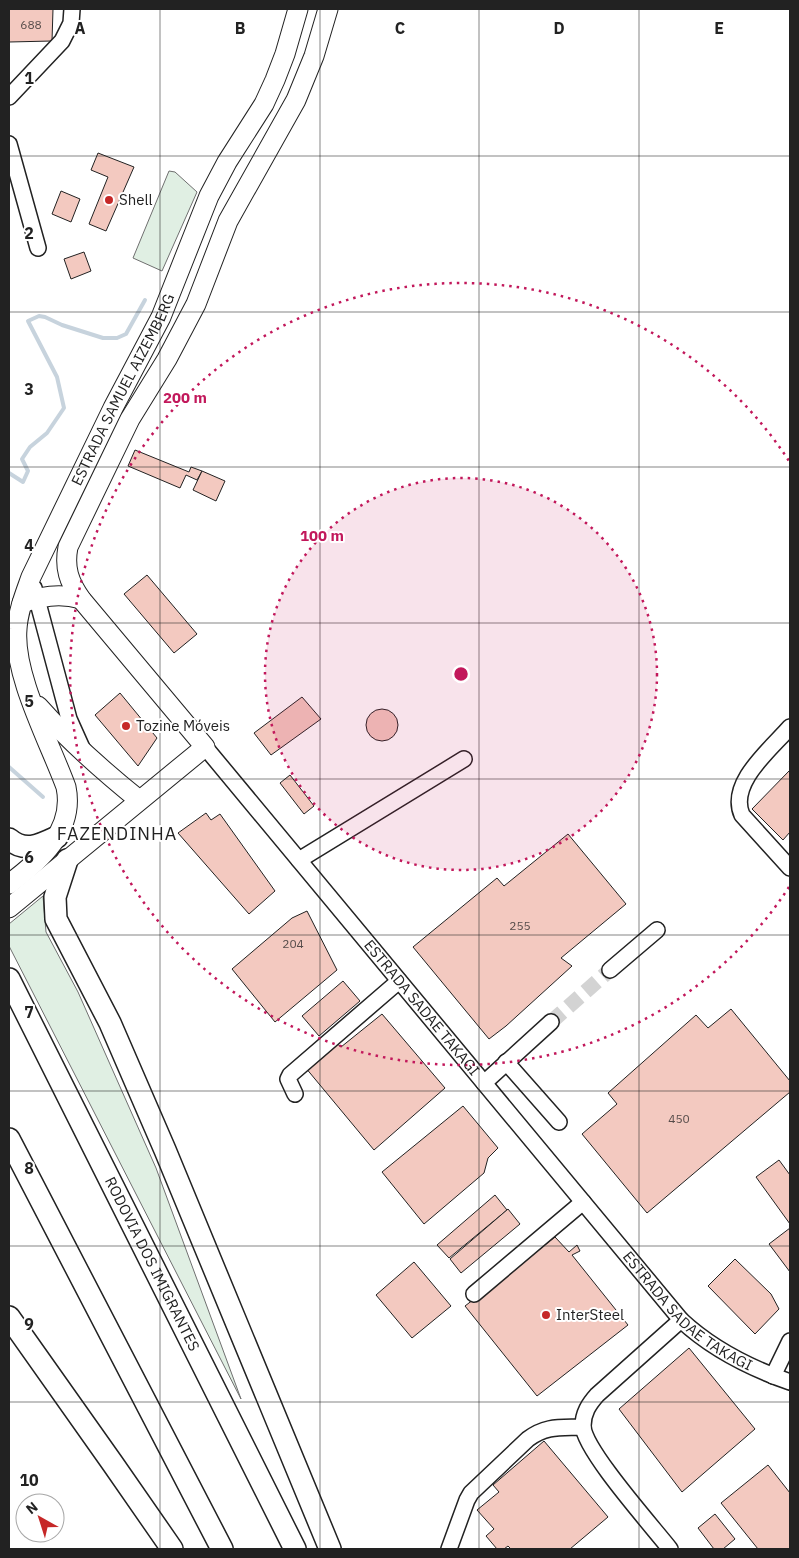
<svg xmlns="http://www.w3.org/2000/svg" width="799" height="1558" viewBox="0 0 799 1558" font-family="'IBM Plex Sans',sans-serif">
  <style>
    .green { fill: #e0efe3; stroke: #6f6f6f }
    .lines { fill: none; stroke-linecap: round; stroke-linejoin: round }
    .stream { stroke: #c7d3dd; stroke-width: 4 }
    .building { fill: #f3c9c0; stroke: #222 }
    .minor-tunnel { stroke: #d3d3d3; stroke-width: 15; stroke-dasharray: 15 8; stroke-linecap: butt }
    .minor-casing { stroke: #222; stroke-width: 18 }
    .major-casing { stroke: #222; stroke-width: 21 }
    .highway-casing { stroke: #222; stroke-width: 24 }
    .minor { stroke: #fff; stroke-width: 15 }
    .major { stroke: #fff; stroke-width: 19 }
    .highway { stroke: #fff; stroke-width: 21 }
    .grid { fill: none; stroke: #222; stroke-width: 1; stroke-opacity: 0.55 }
    .ring { fill: none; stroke: #c2185b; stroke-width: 2.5; stroke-dasharray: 2.5 5 }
    .poi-dot { fill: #c62828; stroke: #fff; stroke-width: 2 }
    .labels { text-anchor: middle; stroke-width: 4; stroke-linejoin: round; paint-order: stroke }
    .number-label { font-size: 12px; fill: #564c4a }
    .poi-label { font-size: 15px; fill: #222; stroke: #fff; text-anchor: start }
    .street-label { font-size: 15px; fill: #222; stroke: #fff }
    .quarter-label { font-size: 18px; letter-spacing: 1px; fill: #222; stroke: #fff }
    .grid-label { font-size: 16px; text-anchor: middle; font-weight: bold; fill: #222; stroke: #fff; stroke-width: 4; stroke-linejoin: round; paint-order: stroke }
    .centre { fill: #c2185b; stroke: #fff; stroke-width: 2.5 }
    .ring-label { font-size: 15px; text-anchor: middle; font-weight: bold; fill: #c2185b; stroke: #fff; stroke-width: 4; stroke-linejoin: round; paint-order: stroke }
  </style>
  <rect width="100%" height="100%" fill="#fff"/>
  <g class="green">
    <polygon points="169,171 175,172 197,192 162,271 133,258"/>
    <polygon points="43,896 46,932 78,992 156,1168 241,1399 9,946 9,924"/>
  </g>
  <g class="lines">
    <g class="stream">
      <polyline points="9,473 23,482 28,471 22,459 30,447 47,433 64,408 57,377 28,321 39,316 45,317 62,325 103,338 117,338 126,334 145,300"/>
      <polyline points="9,767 43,797"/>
    </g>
  </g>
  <g class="building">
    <polygon points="9,9 53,9 52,41 9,42"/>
    <polygon points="98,153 134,167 106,231 89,224 108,177 91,170"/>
    <polygon points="61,191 80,199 71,222 52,214"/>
    <polygon points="84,252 91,271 71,279 64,259"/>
    <polygon points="135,450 189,472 191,467 202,471 197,480 186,475 180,488 128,466"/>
    <polygon points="202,471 225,481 216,501 193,490"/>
    <polygon points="147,575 197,634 174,653 124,594"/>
    <polygon points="120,693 157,738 138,766 95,715"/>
    <polygon points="302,697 321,719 271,755 254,733"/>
    <circle cx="382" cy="725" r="16"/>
    <polygon points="790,770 790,832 783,840 752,809"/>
    <polygon points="290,775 314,806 304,814 280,783"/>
    <polygon points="206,813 211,820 220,814 275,891 249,914 178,833"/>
    <polygon points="568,834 626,904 561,958 572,966 506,1026 489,1039 413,947 497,878 504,886"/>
    <polygon points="307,911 337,970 275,1022 232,969 292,918"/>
    <polygon points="343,981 360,1001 319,1036 302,1016"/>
    <polygon points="731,1009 790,1081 790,1092 647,1213 582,1134 617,1104 608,1093 696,1015 708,1028"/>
    <polygon points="382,1014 445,1088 374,1150 305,1067 334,1041 341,1047"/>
    <polygon points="463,1106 498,1148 488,1158 484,1173 424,1224 382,1172"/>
    <polygon points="779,1160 790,1175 790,1224 756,1177"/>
    <polygon points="495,1195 507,1210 449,1258 437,1245"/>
    <polygon points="508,1209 520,1224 461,1273 450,1259"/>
    <polygon points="790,1228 790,1272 769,1244"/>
    <polygon points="555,1237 569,1252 577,1245 580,1251 572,1255 628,1325 537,1396 465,1306"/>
    <polygon points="735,1259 771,1294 779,1309 755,1334 708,1286"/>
    <polygon points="414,1262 451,1306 412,1338 376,1295"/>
    <polygon points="689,1348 755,1429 682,1492 619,1409"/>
    <polygon points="544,1441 608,1517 570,1549 511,1549 508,1546 504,1549 497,1549 486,1536 494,1529 477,1510 499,1492 493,1485"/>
    <polygon points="768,1465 790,1493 790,1549 758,1549 721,1503"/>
    <polygon points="715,1514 735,1539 723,1549 714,1549 698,1528"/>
  </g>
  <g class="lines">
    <polyline class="minor-tunnel" points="551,1022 610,970"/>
    <g class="minor-casing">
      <g id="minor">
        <polyline points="9,97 62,41 71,23 72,9"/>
        <polyline points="9,144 38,248"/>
        <polyline points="34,588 69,719 82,748"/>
        <path d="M790,727C771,749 728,783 742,815L790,868"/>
        <path id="s1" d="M205,747L681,1320C712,1349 750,1368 790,1382"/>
        <polyline points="299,860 464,759"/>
        <polyline points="610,970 657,930"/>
        <polyline points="506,1062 559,1122"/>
        <polyline points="484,1083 551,1022"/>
        <polyline points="295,1094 288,1079 290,1075 399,981"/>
        <polyline points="474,1294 583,1202"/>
        <polyline points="773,1376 790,1341"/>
        <path d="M449,1549L467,1500L471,1493L528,1439C547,1425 561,1428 583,1427"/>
        <path d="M670,1549C652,1526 584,1450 583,1426C583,1413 589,1404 597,1395L681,1320"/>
      </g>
    </g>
    <g class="major-casing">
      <g id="major">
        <path d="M22,603C41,596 61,593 81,599"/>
        <path d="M38,706C69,741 103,771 139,800"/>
        <path id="s2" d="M9,884C40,861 75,830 66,787C50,743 13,675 17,629C18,611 25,594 31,577L113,408L161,317L209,196L227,162L264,104L275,80L285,54L298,9"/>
        <path d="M9,908L205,747L81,599C69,582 64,568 68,547L130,419L167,359L196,304L228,221L296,100L314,56L328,9"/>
      </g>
    </g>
    <g class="highway-casing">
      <g id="highway">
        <path d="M9,839C25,853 40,845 57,837"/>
        <polyline points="67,860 55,897 56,919 110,1023 165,1150 330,1549"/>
        <path id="s3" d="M9,979L295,1549"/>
        <polyline points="9,1139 222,1549"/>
        <polyline points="9,1317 113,1464 172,1549"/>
      </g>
    </g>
    <use href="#minor" class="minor"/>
    <use href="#major" class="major"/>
    <use href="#highway" class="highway"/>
  </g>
  <path class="grid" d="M160,9V1549M320,9V1549M479,9V1549M639,9V1549M9,156H790M9,312H790M9,467H790M9,623H790M9,779H790M9,935H790M9,1091H790M9,1246H790M9,1402H790"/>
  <circle cx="461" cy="674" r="196" fill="#c2185b" fill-opacity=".12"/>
  <g class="ring">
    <circle cx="461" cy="674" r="196"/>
    <path d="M789 887A391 391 0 1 1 789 461"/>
  </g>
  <g class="poi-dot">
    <circle cx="109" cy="200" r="5"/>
    <circle cx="126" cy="726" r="5"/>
    <circle cx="546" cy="1315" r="5"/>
  </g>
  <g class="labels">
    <g class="number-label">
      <text x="31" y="29">688</text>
      <text x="520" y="930">255</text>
      <text x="293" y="948">204</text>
      <text x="679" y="1123">450</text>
    </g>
    <g class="poi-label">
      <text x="119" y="205">Shell</text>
      <text x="136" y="731">Tozine Móveis</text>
      <text x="556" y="1320">InterSteel</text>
    </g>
    <g class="street-label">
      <text dy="5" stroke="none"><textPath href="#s2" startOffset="549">ESTRADA SAMUEL AIZEMBERG</textPath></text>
      <text dy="5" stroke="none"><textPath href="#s1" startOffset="339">ESTRADA SADAE TAKAGI</textPath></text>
      <text dy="5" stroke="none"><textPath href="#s3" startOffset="319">RODOVIA DOS IMIGRANTES</textPath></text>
      <text dy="5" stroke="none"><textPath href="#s1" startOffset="744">ESTRADA SADAE TAKAGI</textPath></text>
    </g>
    <g class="quarter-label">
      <text x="117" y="840">FAZENDINHA</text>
    </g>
  </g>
  <g class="grid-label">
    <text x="80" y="34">A</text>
    <text x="240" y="34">B</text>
    <text x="400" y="34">C</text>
    <text x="559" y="34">D</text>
    <text x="719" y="34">E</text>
    <text x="29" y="84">1</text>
    <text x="29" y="239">2</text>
    <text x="29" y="395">3</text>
    <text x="29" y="551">4</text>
    <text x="29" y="707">5</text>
    <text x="29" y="863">6</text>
    <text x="29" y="1018">7</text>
    <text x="29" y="1174">8</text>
    <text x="29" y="1330">9</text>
    <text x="29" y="1486">10</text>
  </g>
  <circle cx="461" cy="674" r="8" class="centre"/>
  <g class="ring-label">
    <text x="185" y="403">200 m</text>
    <text x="322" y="541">100 m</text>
  </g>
  <rect width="799" height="1558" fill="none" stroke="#222222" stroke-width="20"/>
  <g transform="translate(40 1518) rotate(321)"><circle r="24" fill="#ffffff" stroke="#a7a7a7"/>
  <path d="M0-4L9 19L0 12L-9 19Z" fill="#c62828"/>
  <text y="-8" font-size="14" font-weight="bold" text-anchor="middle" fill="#222222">N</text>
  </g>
</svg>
